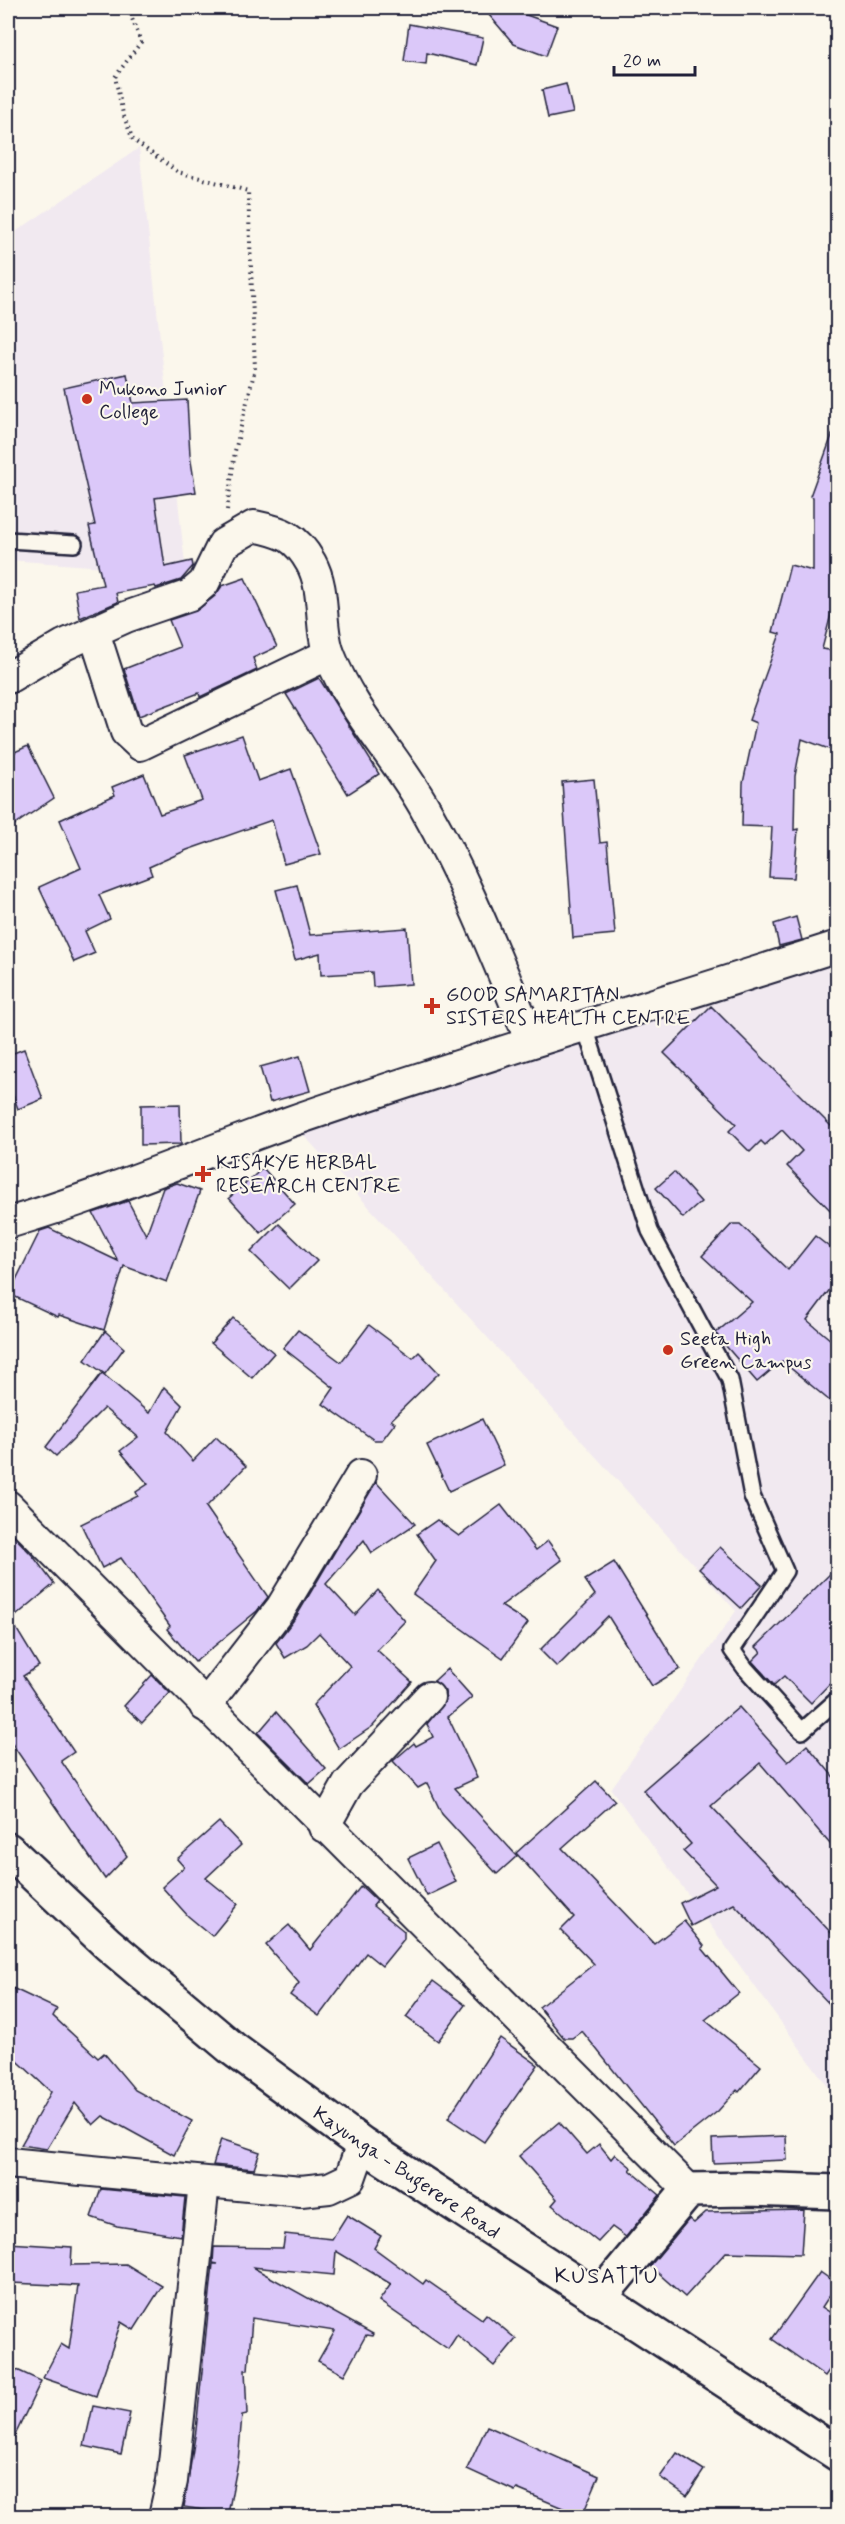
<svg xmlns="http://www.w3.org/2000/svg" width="845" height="2524" viewBox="0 0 845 2524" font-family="Mynerve,sans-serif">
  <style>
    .built { fill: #f1e9f0 }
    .building { fill: #dbc8f9; stroke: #22223b; stroke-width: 1.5 }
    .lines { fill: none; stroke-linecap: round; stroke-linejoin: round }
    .service-casing { stroke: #22223b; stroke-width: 20 }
    .minor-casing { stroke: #22223b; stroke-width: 34 }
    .tertiary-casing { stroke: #22223b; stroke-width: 38 }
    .primary-casing { stroke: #22223b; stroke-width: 38 }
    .path { stroke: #22223b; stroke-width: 4; stroke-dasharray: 1.5 4.5; stroke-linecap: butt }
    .service { stroke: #fbf7ec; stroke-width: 15 }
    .minor { stroke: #fbf7ec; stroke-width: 30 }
    .tertiary { stroke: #fbf7ec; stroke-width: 33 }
    .primary { stroke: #fbf7ec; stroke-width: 33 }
    .poi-dot { fill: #c8321e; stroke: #fbf7ec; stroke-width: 2 }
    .labels { text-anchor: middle; stroke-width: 4.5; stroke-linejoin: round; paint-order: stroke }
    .poi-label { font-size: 20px; fill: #22223b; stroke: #fbf7ec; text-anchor: start }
    .street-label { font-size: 20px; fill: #22223b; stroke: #fbf7ec }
    .quarter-label { font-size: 22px; letter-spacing: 1.5px; fill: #22223b; stroke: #fbf7ec }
  </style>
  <rect width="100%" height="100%" fill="#fbf7ec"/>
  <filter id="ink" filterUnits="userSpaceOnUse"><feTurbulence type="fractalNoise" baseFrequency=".0167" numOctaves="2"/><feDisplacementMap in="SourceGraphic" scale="12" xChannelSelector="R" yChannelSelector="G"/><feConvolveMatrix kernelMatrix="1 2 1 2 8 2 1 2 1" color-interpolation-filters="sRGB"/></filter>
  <g filter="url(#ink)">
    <g class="built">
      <polygon points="139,148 186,573 8,560 8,237"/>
      <polygon points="837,959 837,2099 611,1789 736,1611 299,1130"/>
    </g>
    <g class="building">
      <polygon points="483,8 517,8 521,13 557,26 546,56 514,44"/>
      <polygon points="409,24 483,38 477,65 427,53 426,64 404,61"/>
      <polygon points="566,84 573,113 548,118 542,90"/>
      <polygon points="127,374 133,403 187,400 190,455 196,492 155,498 165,567 192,561 193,566 181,580 156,588 155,586 116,593 118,602 80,618 75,590 103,585 89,526 95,525 64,388"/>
      <polygon points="835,427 837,427 837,591 822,649 837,651 837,752 802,739 795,776 794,830 798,829 794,878 769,877 772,827 742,826 743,783 756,723 749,720 780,634 773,632 790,565 813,571 813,497 810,496"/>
      <polygon points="245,578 277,647 253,658 257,670 200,697 199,693 139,716 124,669 180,647 169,620 196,611 215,596 222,586"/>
      <polygon points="319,678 379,774 348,794 286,694"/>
      <polygon points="242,735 258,781 291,769 321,854 284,864 272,820 187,850 149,867 152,875 99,895 110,919 85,931 95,953 74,962 39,887 81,868 60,820 115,795 112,787 144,774 160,814 202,800 185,755"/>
      <polygon points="28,746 54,798 8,829 8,755"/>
      <polygon points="594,779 600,843 607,842 615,934 573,938 562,782"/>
      <polygon points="297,885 310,935 407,928 411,984 373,987 372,972 321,975 320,953 295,960 276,890"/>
      <polygon points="796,917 802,940 779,946 774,924"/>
      <polygon points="711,1006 837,1132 837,1217 787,1166 802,1151 782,1130 765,1145 761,1141 750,1152 729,1131 736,1124 664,1053"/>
      <polygon points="24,1049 43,1099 18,1109 8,1081 8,1055"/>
      <polygon points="300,1056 310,1091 270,1102 260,1067"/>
      <polygon points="180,1104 181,1144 141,1145 141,1105"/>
      <polygon points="263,1168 295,1204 261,1233 229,1198"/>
      <polygon points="674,1172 701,1202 683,1218 656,1188"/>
      <polygon points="177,1183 200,1191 167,1282 124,1266 104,1330 59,1315 58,1317 9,1294 40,1231 49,1228 118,1261 93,1213 128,1201 146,1235 163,1188"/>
      <polygon points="279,1224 317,1261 289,1289 251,1252"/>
      <polygon points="732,1224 740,1224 788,1270 815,1236 837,1253 837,1280 807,1320 837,1345 837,1407 782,1361 757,1382 719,1338 716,1333 752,1302 702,1256"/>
      <polygon points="233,1318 274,1353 252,1378 211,1343"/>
      <polygon points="369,1325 413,1358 419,1352 439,1373 391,1420 395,1423 382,1440 374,1440 323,1404 334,1388 283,1348 298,1330 341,1362"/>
      <polygon points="105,1331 124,1348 105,1374 85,1360"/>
      <polygon points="102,1373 149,1413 164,1387 182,1405 167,1432 193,1461 216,1437 246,1466 206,1507 268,1597 257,1611 195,1662 167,1629 170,1626 121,1558 102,1568 81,1524 138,1496 136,1492 148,1484 120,1451 138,1437 104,1408 56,1456 46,1447"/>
      <polygon points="482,1419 504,1465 449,1491 427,1445"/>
      <polygon points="376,1482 415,1524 372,1553 364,1540 326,1584 355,1615 378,1590 405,1621 377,1650 412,1682 373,1726 339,1749 313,1705 350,1666 319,1633 307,1645 285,1658 276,1643 296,1617"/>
      <polygon points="501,1505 536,1550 548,1541 562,1560 501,1606 528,1623 503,1658 413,1594 436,1561 417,1534 437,1520 459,1536"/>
      <polygon points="8,1530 33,1556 54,1584 11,1620 39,1666 23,1676 74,1752 61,1761 127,1856 105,1879 8,1738"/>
      <polygon points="720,1547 762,1585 741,1608 699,1569"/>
      <polygon points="614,1562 680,1669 652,1686 608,1616 557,1667 540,1650 595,1595 585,1580"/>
      <polygon points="837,1567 837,1676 811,1703 784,1676 774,1685 752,1661 761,1652 756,1647"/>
      <polygon points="447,1669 472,1697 448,1717 477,1778 455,1788 517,1856 497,1874 442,1814 427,1783 418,1788 393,1761 414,1743 416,1746 433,1737 427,1724 446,1700 445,1691 434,1681"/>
      <polygon points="152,1675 170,1693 142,1723 124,1706"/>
      <polygon points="739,1707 788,1762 807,1745 837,1781 837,1852 760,1763 711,1806 837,1939 837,2012 734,1904 691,1926 680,1903 716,1885 683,1851 691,1844 643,1790"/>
      <polygon points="276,1712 326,1769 309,1784 258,1733"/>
      <polygon points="596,1781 615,1801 562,1848 654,1944 684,1921 704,1946 702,1948 739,1993 705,2020 761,2066 739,2092 737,2090 718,2111 674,2146 582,2031 572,2038 564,2038 539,2007 594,1964 561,1930 574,1917 516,1853"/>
      <polygon points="219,1822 241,1845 206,1878 238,1904 212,1936 188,1916 162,1887 184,1867 177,1859"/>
      <polygon points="437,1844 456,1882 427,1896 408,1858"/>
      <polygon points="361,1886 377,1901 373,1906 404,1931 404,1939 382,1966 366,1953 319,2016 290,1995 299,1983 266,1945 289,1925 310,1950"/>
      <polygon points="433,1981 465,2005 438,2041 406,2017"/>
      <polygon points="8,1986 57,2009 53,2016 98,2058 104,2053 135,2090 192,2121 174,2155 103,2116 93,2125 75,2103 47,2149 21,2145 51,2092 8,2052"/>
      <polygon points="500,2038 538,2065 484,2142 448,2118"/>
      <polygon points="559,2122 587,2154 599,2144 611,2159 615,2154 632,2168 630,2170 660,2195 626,2237 612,2227 598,2242 552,2205 557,2199 519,2156"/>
      <polygon points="786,2136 787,2160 713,2163 712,2139"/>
      <polygon points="221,2139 260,2152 254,2169 213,2165"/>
      <polygon points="101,2189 185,2197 181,2236 117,2226 91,2217"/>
      <polygon points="804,2210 801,2254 726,2252 685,2297 650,2266 689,2219 694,2223 706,2212"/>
      <polygon points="347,2215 381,2236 374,2248 423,2284 426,2280 482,2319 486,2314 516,2339 494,2366 457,2335 448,2349 379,2301 391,2284 336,2251 334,2275 252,2267 373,2334 372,2336 366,2335 344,2375 318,2361 335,2331 252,2318 248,2370 245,2370 247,2414 242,2415 238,2462 228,2514 184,2507 196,2430 213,2264 218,2264 213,2263 214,2247 283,2248 285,2234 332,2239"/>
      <polygon points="8,2243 72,2247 71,2265 126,2264 162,2286 134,2330 121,2322 96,2396 43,2378 61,2344 69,2349 78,2286 11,2283 11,2278 8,2277"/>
      <polygon points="820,2272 837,2284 822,2307 837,2317 837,2359 825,2376 772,2339"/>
      <polygon points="17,2370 41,2381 8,2450 8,2389"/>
      <polygon points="93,2406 130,2413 121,2454 84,2446"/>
      <polygon points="487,2426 599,2476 582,2516 517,2489 515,2491 467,2469"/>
      <polygon points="677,2453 704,2470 687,2496 660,2477"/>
    </g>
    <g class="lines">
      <g class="service-casing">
        <g id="service">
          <polyline points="8,540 74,544"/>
          <polyline points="585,1027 650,1231 730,1380 752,1496 785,1571 732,1650 745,1668 802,1731 838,1699"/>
        </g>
      </g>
      <g class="minor-casing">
        <g id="minor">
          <polyline points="94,632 126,732 140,745 329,654"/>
          <path d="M8,678L64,645L126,617L190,595L204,583L223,544L254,526C283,532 296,536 311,563C327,592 318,628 330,656C352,713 397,757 426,810C468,884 498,963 531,1041"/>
          <path d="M8,1223C103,1195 195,1156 289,1122C470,1059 655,1005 838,946"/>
          <polyline points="8,1506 689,2190"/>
          <polyline points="205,1706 281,1608 361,1475"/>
          <polyline points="324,1827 348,1784 429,1697"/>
          <polyline points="8,2163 301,2191 329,2188 350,2178 362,2144"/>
          <polyline points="164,2516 172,2481 204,2183"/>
        </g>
      </g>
      <g class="tertiary-casing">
        <polyline id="tertiary" points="598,2299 689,2190 748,2189 838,2192"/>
      </g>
      <g class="primary-casing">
        <polyline id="primary" points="8,1850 108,1944 233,2049 362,2144 838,2454"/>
      </g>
      <polyline class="path" points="128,8 141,42 115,77 123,114 133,140 178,172 248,191 255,369 235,451 227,510"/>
      <use href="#service" class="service"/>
      <use href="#minor" class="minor"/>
      <use href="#tertiary" class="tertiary"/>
      <use href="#primary" class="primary"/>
    </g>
  </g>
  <g class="poi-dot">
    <circle cx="87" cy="399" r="6"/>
    <path d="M429 997h6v6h6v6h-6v6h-6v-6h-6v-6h6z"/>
    <path d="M200 1165h6v6h6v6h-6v6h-6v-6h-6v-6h6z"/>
    <circle cx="668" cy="1350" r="6"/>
  </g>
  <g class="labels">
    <g class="poi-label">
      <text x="99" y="395">Mukono Junior<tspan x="99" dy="23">College</tspan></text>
      <text x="446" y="1001">GOOD SAMARITAN<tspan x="446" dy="23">SISTERS HEALTH CENTRE</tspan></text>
      <text x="216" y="1169">KISAKYE HERBAL<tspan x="216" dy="23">RESEARCH CENTRE</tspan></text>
      <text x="680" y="1345">Seeta High<tspan x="680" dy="23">Green Campus</tspan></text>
    </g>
    <g class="street-label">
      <text transform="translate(407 2172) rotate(34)" y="7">Kayunga - Bugerere Road</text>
    </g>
    <g class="quarter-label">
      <text x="607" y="2283">KUSATTU</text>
    </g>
  </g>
  <rect width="845" height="2524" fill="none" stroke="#fbf7ec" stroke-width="30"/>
  <rect x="15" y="15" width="815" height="2494" fill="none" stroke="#22223b" stroke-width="2" filter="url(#ink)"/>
  <path d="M614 66v9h81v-9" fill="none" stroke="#22223b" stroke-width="3"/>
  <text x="623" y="66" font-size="18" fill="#22223b" stroke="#fbf7ec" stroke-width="4.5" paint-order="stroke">20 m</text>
</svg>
